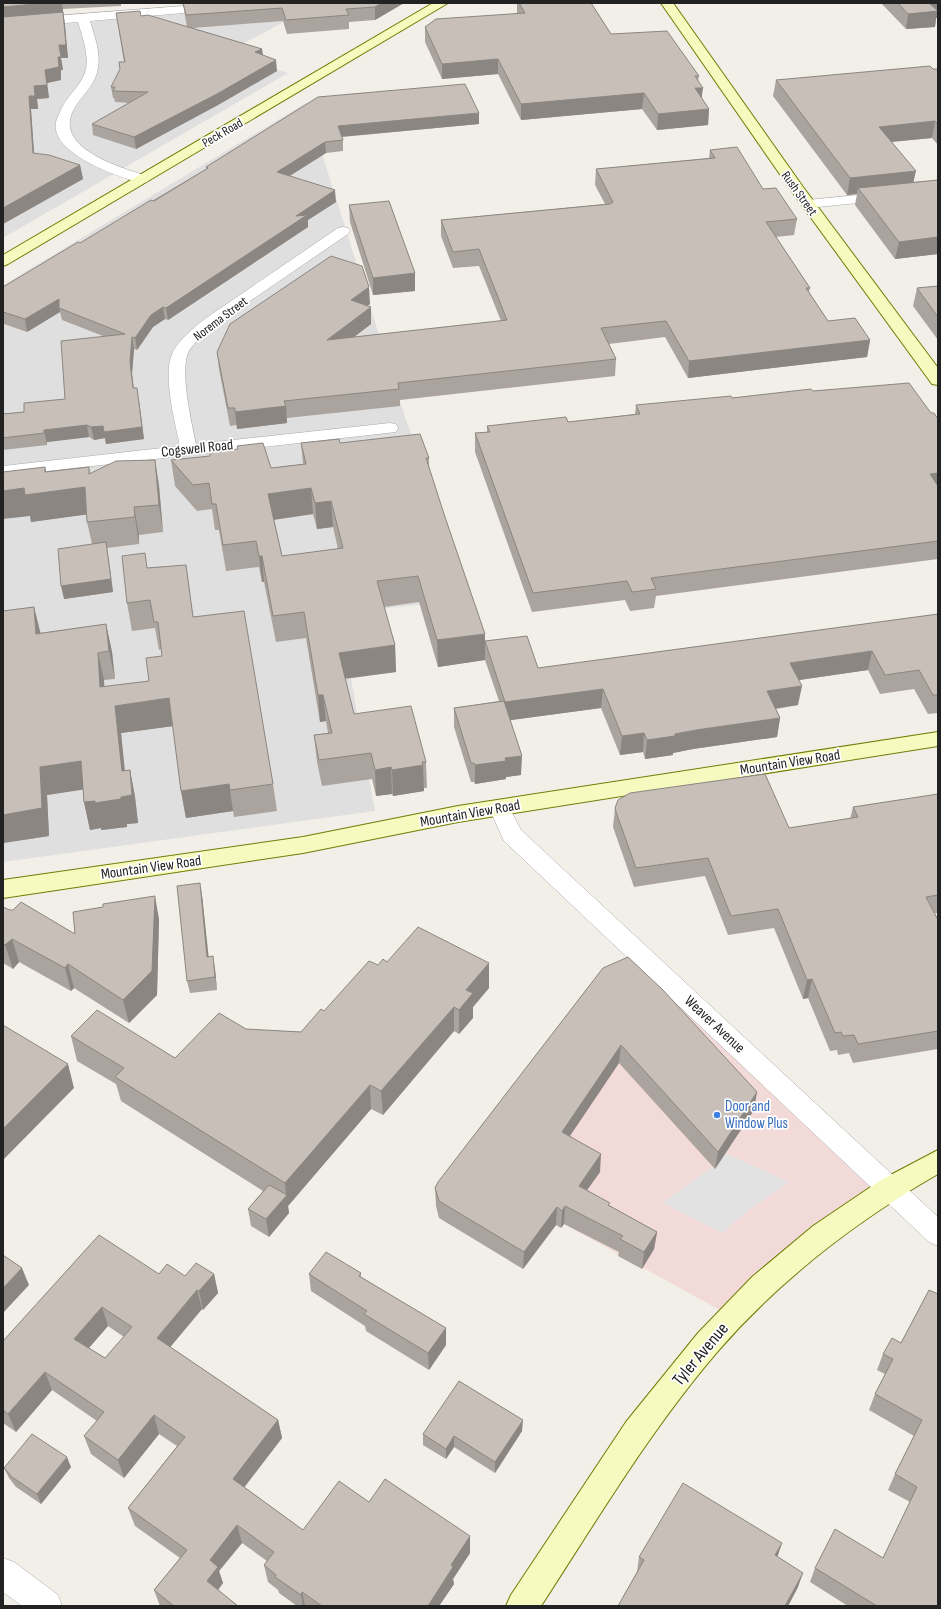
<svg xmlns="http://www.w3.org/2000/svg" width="941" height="1609" viewBox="0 0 941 1609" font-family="'Sofia Sans Condensed',sans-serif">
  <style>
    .residential { fill: #e0dfdf }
    .commercial { fill: #f2dad9 }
    .parking { fill: #e2e2e2 }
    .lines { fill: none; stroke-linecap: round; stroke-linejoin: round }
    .street-casing { stroke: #a9a9a9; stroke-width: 1 }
    .secondary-casing { stroke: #707d05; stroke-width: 2 }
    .street { fill: #fff; fill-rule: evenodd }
    .secondary { fill: #f7fabf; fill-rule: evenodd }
    .wall { fill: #aba49e; fill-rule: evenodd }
    .shaded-wall { fill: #8b8681 }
    .building { fill: #c7bfb8; stroke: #8b8681; fill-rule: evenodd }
    .shop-dot { fill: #3f7fe0; stroke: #fff; stroke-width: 1.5 }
    .labels { text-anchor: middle; stroke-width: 3.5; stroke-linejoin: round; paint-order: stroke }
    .far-street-label { font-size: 13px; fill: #222; stroke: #fff }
    .street-label { font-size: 15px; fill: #222; stroke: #fff }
    .shop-label { font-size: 15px; fill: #366cbe; stroke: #fff; text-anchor: start }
    .near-street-label { font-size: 18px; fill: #222; stroke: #fff }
  </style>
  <rect width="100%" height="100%" fill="#f2efe9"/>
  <g class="residential">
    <polygon points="278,6 284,22 223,54 288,73 3,238 3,29"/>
    <polygon points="306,103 405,417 421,460 466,600 339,613 375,811 3,862 3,285"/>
  </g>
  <polygon class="commercial" points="668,984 878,1184 725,1313 564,1224 599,1172 561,1149 619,1063"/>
  <polygon class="parking" points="723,1152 789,1182 749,1210 722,1233 663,1203 714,1165"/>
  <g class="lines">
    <g class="street-casing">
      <g id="street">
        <path d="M222,3H272L266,6L90,21C94,35 101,53 98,68C96,84 83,94 75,107C50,148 120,167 147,176L149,179L147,182L142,183C119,177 50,154 56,122C57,118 59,114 61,110C67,95 82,86 86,69C89,54 82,36 78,22L3,28V20Z"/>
        <polygon points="938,187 938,195 808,208 803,207 801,204 803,201 808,200"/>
        <path d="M343,227L348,228L350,231L348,234L222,320C211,329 198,338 190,349C178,367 192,424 196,444L390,423L396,424L398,428L396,432L3,476V466L180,446C175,422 161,371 174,350C183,335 198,324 212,314L338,228Z"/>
        <polygon points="500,800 507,803 521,830 938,1217 938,1246 929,1242 504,841 489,808 493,803"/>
        <polygon points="3,1558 14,1562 58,1595 62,1606 22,1606 3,1592"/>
      </g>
    </g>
    <g class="secondary-casing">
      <g id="secondary">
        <polygon points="433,3 448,3 8,264 3,266 3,255"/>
        <polygon points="661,3 673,3 803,187 938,368 938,385 932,384 793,193"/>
        <polygon points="938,732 938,746 458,822 303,853 3,898 3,880 303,837 458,806"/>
        <path d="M938,1150V1174C856,1221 780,1280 718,1351C650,1430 597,1520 541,1606H506L511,1595L626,1422L698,1333L752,1277L813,1226L881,1180Z"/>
      </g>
    </g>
    <use href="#street" class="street"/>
    <use href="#secondary" class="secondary"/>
  </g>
  <g class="wall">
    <polygon points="3,3 121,3 121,6 62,9 68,58 61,58 63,70 61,70 61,80 47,83 49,98 37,99 38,109 31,109 34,153 80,165 83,179 3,224"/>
    <polygon points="182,3 404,3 375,20 349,22 349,29 287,34 283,21 193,28 262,49 263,55 277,71 218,105 136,149 93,135 92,124 129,103 115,102 114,98 113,98 111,87 124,62 116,13 141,16 187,27 183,4 183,5"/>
    <polygon points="517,3 591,3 611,34 699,76 698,81 702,98 709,109 708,125 657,130 642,109 521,120 498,74 442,79 425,42 425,27 517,14"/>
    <polygon points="881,3 938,3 935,27 906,29"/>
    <polygon points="938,69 938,145 932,138 892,142 914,182 938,180 938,254 895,259 855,205 857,194 847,195 773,96 776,80"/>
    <polygon points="318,97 479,124 342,137 343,140 343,151 326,153 290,176 336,202 308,220 308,227 168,320 165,319 153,327 137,350 134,349 132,374 134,388 139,400 144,439 106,444 105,438 94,440 89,437 47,442 47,445 3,450 3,414 24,412 65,399 103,336 62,320 60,312 27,332 4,324 3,325 3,287 80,243 206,169 206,167"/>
    <polygon points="710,150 763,189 797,219 794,235 776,237 810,288 809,292 828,321 870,340 867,357 688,378 665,337 609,344 616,359 615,376 400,400 400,406 287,418 287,423 237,429 237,425 230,426 219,369 217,352 370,304 367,306 371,324 354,337 501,321 479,266 453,268 441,236 441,220 605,204 595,185 596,169 709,158"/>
    <polygon points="349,205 415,291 373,295 350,222"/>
    <polygon points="938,286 938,340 913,306 917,288"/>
    <polygon points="813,391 931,413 938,419 938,559 656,596 654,608 630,611 625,600 532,612 475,452 475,433 487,432 487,426 568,422 635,414 636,405 732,398"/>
    <path d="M301,443H340L429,458V467L485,660L438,667L419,602L384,607L395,645L396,672L345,679L354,714L426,762L427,788H424V791L393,796L392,794L376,796L372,779L322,786L317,762L314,735L328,733L326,721L320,722L306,638L276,642L264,582H262L259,567L226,571L219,530H215L212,509L197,511L175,486L171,460L271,468L303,464ZM313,514L317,529L333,527L338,549L282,556L274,520Z"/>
    <polygon points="155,460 159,486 163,532 139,535 139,544 107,548 113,592 64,599 92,544 87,522 87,514 31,522 30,516 45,467 46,472 89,467 90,474"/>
    <polygon points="186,565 193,617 273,784 277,811 234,817 233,811 186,818 181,791 173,726 121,733 125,770 130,770 135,797 138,823 127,824 127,827 101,830 101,828 90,830 84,802 83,789 47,795 49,836 3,843 3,611 34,607 40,633 106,624 112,652 115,679 104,680 104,687 149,681 162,656 161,649 159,650 155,628 132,631 127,603 147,568"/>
    <polygon points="938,614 938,713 928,714 914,689 880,694 868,670 798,680 798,705 776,709 780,718 777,737 693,749 673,753 673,755 645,759 643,752 620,755 601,708 510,720 521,775 506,777 506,779 475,784 474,782 471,782 454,727 454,708 499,701 485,660 485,641 538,668"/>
    <polygon points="938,794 938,913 935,913 938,920 938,1049 853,1063 849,1053 838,1055 837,1050 830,1051 808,998 803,999 774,928 728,935 705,876 634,887 613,827 615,808 789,828 850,819 853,807"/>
    <polygon points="202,895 208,956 215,969 217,990 190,993 187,981"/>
    <polygon points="3,907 10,910 75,934 159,919 157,995 129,1023 74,988 71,991 19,962 13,969 3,963"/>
    <polygon points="387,962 489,963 489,988 473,1007 473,1018 459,1034 454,1031 383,1115 371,1109 288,1206 289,1213 269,1237 251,1226 248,1209 263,1191 121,1101 116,1084 77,1061 71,1036 175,1058 246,1029 301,1032 324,1011 378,965"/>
    <polygon points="603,968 754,1110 715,1169 619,1063 570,1136 600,1172 587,1190 610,1206 657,1232 654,1249 642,1269 618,1256 619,1252 564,1224 561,1228 556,1225 523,1269 439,1218 436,1206 435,1188"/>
    <polygon points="361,1273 361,1277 446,1328 446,1345 429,1370 366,1331 365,1326 311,1291 309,1274"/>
    <path d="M159,1274L185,1276L214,1274L218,1293L203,1310L202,1309L170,1347L278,1420L282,1438L244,1487L303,1530L369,1502L470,1553L453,1579L454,1584L439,1606H297L279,1593L278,1590L268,1582L264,1565L267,1561L242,1543L219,1571L223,1583L218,1590L238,1606H160L154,1590L180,1558L135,1526L128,1508L177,1446L159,1434L124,1478L91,1454L84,1436L97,1421L52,1390L16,1432L3,1423V1341ZM108,1326L124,1337L105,1358L89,1348Z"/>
    <polygon points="929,1290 938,1606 848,1606 810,1582 815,1568 883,1558 910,1502 888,1490 895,1474 914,1436 869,1410 875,1394 885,1374 877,1370 883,1354 901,1343"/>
    <polygon points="522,1431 495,1473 454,1447 446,1459 423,1445 423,1434"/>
    <polygon points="71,1467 41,1504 16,1487 9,1478 4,1468"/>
    <polygon points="782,1543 777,1557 798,1587 788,1606 618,1606 637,1572 639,1557"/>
  </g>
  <g class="shaded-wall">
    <polygon points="45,3 62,3 65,25 68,58 61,58 63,70 61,70 61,80 47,83 49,98 37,99 38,109 31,109 35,167 33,153 29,96 34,86 45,70 58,57 59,45 3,20 3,7"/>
    <polygon points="381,3 404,3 375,20 375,7"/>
    <polygon points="929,3 938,3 938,18 936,18 935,27 906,29 908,14"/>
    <polygon points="262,49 263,60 255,52"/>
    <polygon points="498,59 498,74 442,79 442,64"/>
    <polygon points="276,60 277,71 218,105 136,149 134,137"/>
    <polygon points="695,88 703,88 701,103"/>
    <polygon points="644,93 642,109 521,120 521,104"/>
    <polygon points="709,109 708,125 657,130 658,114"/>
    <polygon points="479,113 479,124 338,137 338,126"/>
    <polygon points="935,121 932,138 877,143 879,127"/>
    <polygon points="325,142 326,153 278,183 277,172"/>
    <polygon points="80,165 83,179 3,224 3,208"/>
    <polygon points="916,171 912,188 858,188 857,194 847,195 850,178"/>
    <polygon points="335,190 336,202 308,220 308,227 168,320 166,308 296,216"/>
    <polygon points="938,237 938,254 895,259 899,242"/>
    <polygon points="415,273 415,291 373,295 373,278"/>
    <polygon points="369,287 370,304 352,317 351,300"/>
    <polygon points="59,299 60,312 27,332 25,319"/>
    <polygon points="163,307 165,319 153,327 137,350 135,338 151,315"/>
    <polygon points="371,307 371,324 328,357 327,340"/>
    <polygon points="132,337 134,349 132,374 135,400 130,362"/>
    <polygon points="870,340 867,357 688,378 689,361"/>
    <polygon points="137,388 144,439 106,444 105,438 94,440 91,427"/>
    <polygon points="286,406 287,423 237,429 235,412"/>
    <polygon points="87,425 89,437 47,442 47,445 44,430"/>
    <polygon points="155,460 159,486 163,532 159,505"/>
    <polygon points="45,467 50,492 85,487 90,514 31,522 30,516 3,519 3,491 45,472"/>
    <polygon points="938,473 938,491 930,474"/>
    <polygon points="311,488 313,514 271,520 268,494"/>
    <polygon points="331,501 333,527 317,529 315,503"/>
    <polygon points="134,507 139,535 139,544 135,517"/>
    <polygon points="106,542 108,555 113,592 64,599 61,586"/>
    <polygon points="259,556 262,556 264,582 262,582"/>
    <polygon points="34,607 41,635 36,634"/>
    <polygon points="106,624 112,652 115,679 109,651"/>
    <polygon points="485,634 485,660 438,667 437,640"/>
    <polygon points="395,645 396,672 341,679 339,653"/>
    <polygon points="872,651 868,670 786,682 790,663"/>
    <polygon points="98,653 104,680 106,715 100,687"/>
    <polygon points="802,686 798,705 764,710 767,691"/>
    <polygon points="603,689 601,708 505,721 505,702"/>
    <polygon points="318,695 323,695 326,721 320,722"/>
    <polygon points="169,698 174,726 121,733 127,796 130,770 135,797 138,823 127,824 127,827 101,830 101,828 90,830 84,802 115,706"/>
    <polygon points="780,718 777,737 693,749 673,753 673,755 645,759 647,740 696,730"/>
    <polygon points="644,733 643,752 620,755 622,736"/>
    <polygon points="522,756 521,775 506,777 506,779 475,784 475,765 505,758"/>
    <polygon points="81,761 87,789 47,795 49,836 3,843 3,815 40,767"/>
    <polygon points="423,765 424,791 393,796 392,770"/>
    <polygon points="391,767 392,794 376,796 375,770"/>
    <polygon points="229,784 233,811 186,818 181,791"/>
    <polygon points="200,883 202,895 210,969 207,957"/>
    <polygon points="155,896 159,919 157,995 129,1023 123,1000"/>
    <polygon points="12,939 19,962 13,969 5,945"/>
    <polygon points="213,956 215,969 217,990 215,977"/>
    <polygon points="489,963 489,988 473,1007 473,1018 459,1034 459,1010 466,990"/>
    <polygon points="68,964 74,988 71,991 65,968"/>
    <polygon points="812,979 808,998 803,999 807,980"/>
    <polygon points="454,1007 454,1031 383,1115 381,1091"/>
    <polygon points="621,1045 619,1063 561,1149 562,1132"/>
    <polygon points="68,1064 74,1088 3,1160 3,1129"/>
    <polygon points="370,1085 371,1109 288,1206 289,1213 269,1237 266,1219 286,1195 285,1183"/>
    <polygon points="757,1092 754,1110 715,1169 718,1152"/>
    <polygon points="601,1154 600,1172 577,1204 579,1186"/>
    <polygon points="565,1206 564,1224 561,1228 562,1211"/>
    <polygon points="557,1207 556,1225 523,1269 524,1252"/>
    <polygon points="657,1232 654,1249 642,1269 644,1252"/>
    <polygon points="22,1268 29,1285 3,1313 3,1288"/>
    <polygon points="214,1274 218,1293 203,1310 199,1291"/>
    <polygon points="197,1290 202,1309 162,1357 157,1338"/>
    <polygon points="102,1307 108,1326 80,1358 74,1339"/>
    <polygon points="446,1328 446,1345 429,1370 428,1353"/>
    <polygon points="45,1372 52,1390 16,1432 8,1414"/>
    <polygon points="154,1415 159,1434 124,1478 118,1460"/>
    <polygon points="278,1420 282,1438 237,1497 233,1479"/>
    <polygon points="523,1420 522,1431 495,1473 495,1462"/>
    <polygon points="454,1436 454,1447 446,1459 446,1449"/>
    <polygon points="67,1457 71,1467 41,1504 37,1494"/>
    <polygon points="237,1525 242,1543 219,1571 223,1583 212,1598 207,1581 210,1560"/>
    <polygon points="470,1536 470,1553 453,1579 454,1584 439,1606 428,1606 451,1565"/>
    <polygon points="782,1543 777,1558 775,1555"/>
    <polygon points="803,1573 798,1587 788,1606 785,1606"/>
    <polygon points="302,1592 305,1606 303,1606 301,1595"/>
  </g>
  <g class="building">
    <polygon points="3,3 45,3 3,7"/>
    <polygon points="183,3 381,3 375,7 346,9 349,15 286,20 282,8 186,15"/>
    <polygon points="519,3 591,3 611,34 667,31 699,76 695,76 703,88 695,88 709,109 658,114 644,93 521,104 498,59 442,64 425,27 436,19 525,13"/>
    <polygon points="898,3 930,3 929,3 938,11 908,14"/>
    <polygon points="140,11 141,16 148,15 262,49 255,52 276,60 217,94 134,137 92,124 148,92 113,91 115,87 111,87 120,69 119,62 125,62 116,13"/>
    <polygon points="63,12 66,45 59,45 61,57 58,57 59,67 45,70 47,85 34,86 35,96 29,96 33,153 49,155 80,165 3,208 3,17"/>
    <polygon points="930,66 933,69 938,69 938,124 935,121 879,127 916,171 850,178 776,80"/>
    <polygon points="465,84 479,113 338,126 343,140 325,142 277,172 335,190 296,216 307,215 166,308 163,307 151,315 135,338 132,337 130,362 133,388 137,388 142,427 104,432 103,426 91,427 87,425 44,430 44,433 3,438 3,414 24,412 24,403 65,399 61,341 125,334 59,308 59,299 25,319 3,312 3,287 78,242 80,243 151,200 154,201 208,168 206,167 318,97"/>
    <polygon points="737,147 763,189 776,188 797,219 766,222 810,288 806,288 828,321 855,318 870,340 689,361 666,321 601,328 616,359 398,383 399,389 284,401 286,406 235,412 235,408 228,408 217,352 230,324 331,256 362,266 369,287 351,300 371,307 327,340 507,320 479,249 453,252 441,220 610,204 613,202 596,169 715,158 710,150"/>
    <polygon points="938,180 938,237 899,242 858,188"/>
    <polygon points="389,201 415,273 373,278 349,205"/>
    <polygon points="938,286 938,317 917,288"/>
    <polygon points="909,383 931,413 934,413 938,419 938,473 930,474 938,486 938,541 651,578 656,589 632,592 627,581 533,593 475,433 490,432 487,426 566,417 568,422 640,414 636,405 731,396 732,398 811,389 813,391"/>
    <path d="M420,434L429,458H426L445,517L485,634L437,640L418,576L377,581L395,645L339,653L354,714L411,706L426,762H422L423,765L392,770L391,767L375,770L371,753L319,760L314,735L332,733L323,695H318L304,612L273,616L262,556H259L256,541L223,545L216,504H212L209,483L193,485L171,460L210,456V452L238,449L237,446L263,443L271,468L306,464L301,443L339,439L340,443ZM311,488L315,503L331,501L343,548L282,556L268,494Z"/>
    <polygon points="155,460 159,505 134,507 135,517 87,522 85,487 25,495 24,488 3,491 3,472 45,467 45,472 89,467 89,474 116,461"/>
    <polygon points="106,542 111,579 61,586 58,549"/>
    <polygon points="145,553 147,568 186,565 193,617 244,611 273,784 230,790 229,784 181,791 169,698 115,706 122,771 130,770 132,795 121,797 121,799 95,803 95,801 84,802 81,761 40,767 42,808 3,815 3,611 34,607 36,634 106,624 109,651 98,653 100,687 149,681 146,658 162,656 158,622 154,622 150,600 127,603 122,556"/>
    <polygon points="938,614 938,695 933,695 919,670 885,675 872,651 790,663 802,686 767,691 780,718 696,730 675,734 675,736 647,740 644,733 622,736 603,689 505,702 485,641 527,636 538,668"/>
    <polygon points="504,701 522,756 505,758 506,761 475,765 474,763 471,763 454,708"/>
    <polygon points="765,774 789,828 858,817 853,807 938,794 938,895 926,897 938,920 938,1031 858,1044 854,1035 843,1036 841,1032 835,1033 812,979 807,980 778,909 731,916 708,858 636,868 616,812 615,808 618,800 630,793"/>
    <polygon points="200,883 207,957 213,956 215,977 187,981 177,886"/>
    <polygon points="155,896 152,971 123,1000 68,964 65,968 12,939 5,945 3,943 3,907 10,910 13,910 21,902 75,934 73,912 103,907 103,904"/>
    <polygon points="418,927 489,963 466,990 473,993 459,1010 454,1007 381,1091 370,1085 285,1183 115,1077 124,1068 71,1036 97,1010 175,1058 219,1013 246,1029 301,1032 321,1009 324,1011 369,961 378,965 383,959 387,962"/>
    <polygon points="628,957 663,990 757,1092 718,1152 621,1045 562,1132 601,1154 579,1186 610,1203 608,1205 657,1232 644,1252 620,1239 623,1236 565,1206 562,1211 557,1207 524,1252 439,1201 435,1188 438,1182 603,968"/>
    <polygon points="3,1025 68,1064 3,1129"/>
    <polygon points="269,1185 287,1195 266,1219 248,1209"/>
    <path d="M99,1235L159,1274L167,1264L185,1276L196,1263L214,1274L199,1291L197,1290L157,1338L278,1420L233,1479L303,1530L339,1481L369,1502L385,1479L470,1536L451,1565L453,1567L428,1606H417L416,1605L415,1606H322L302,1592L301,1595L275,1577L276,1575L264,1565L274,1552L237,1525L210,1560L218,1567L207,1581L238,1606H174L154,1590L187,1550L128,1508L185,1437L154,1415L118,1460L84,1436L104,1412L45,1372L8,1414L3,1410V1341ZM102,1307L132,1327L105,1358L74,1339Z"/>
    <polygon points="326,1252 361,1273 359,1276 446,1328 428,1353 364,1314 367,1311 309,1274"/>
    <polygon points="3,1255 22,1268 3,1288"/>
    <polygon points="929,1290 938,1294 938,1606 877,1606 815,1568 835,1529 883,1558 917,1487 895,1474 922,1420 875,1394 893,1359 883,1354 892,1338 901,1343"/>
    <polygon points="459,1381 523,1420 495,1462 454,1436 446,1449 423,1434"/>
    <polygon points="32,1434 67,1457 37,1494 12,1477 4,1468"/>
    <polygon points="683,1483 782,1543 775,1555 803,1573 785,1606 618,1606 644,1560 639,1557"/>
  </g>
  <circle class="shop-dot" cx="717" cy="1115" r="4"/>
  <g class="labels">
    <g class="far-street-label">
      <text transform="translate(222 132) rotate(-30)" y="5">Peck Road</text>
      <text transform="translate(800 193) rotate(54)" y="5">Rush Street</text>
      <text transform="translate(220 318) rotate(-37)" y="5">Norema Street</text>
    </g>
    <g class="street-label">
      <text transform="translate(197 448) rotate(-6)" y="5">Cogswell Road</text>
      <text transform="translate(790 762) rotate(-9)" y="5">Mountain View Road</text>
      <text transform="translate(470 813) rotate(-10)" y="5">Mountain View Road</text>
      <text transform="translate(151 867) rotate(-8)" y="5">Mountain View Road</text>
      <text transform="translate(715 1024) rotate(43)" y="5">Weaver Avenue</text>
    </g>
    <g class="shop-label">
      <text x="725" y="1111">Door and<tspan x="725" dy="17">Window Plus</tspan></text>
    </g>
    <g class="near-street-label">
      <text transform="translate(700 1354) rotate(-50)" y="6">Tyler Avenue</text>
    </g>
  </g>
  <rect width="941" height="1609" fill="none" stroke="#222222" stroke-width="8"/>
</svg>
